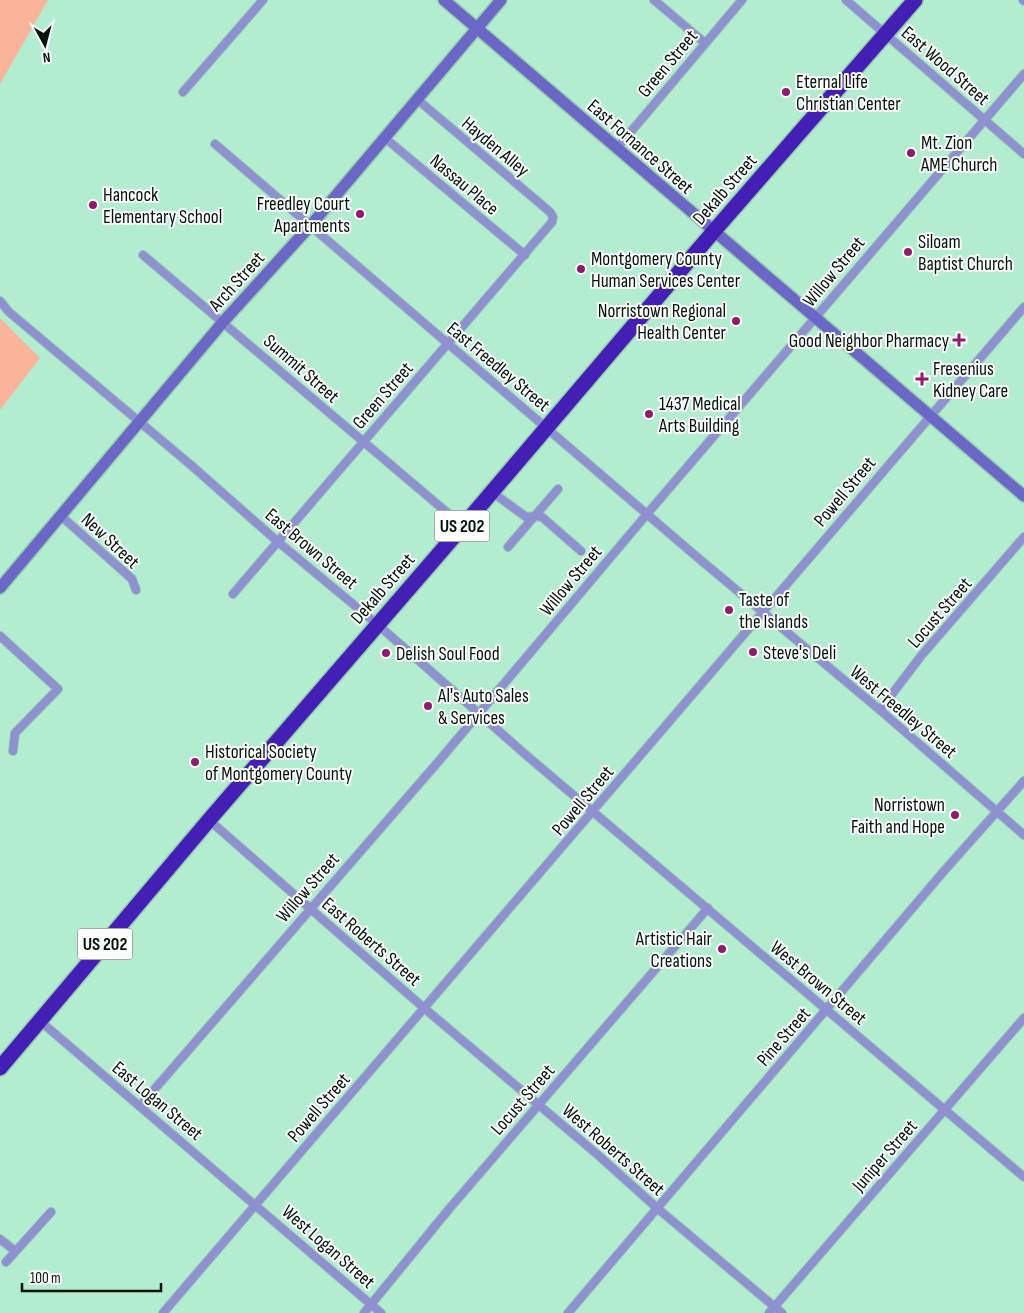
<svg xmlns="http://www.w3.org/2000/svg" width="1024" height="1313" viewBox="0 0 1024 1313" font-family="'Sofia Sans Condensed',sans-serif">
  <style>
    .green { fill: #f9b499 }
    .lines { fill: none; stroke-linecap: round; stroke-linejoin: round }
    .street-casing { stroke: #96caaf; stroke-width: 10 }
    .secondary-casing { stroke: #96caaf; stroke-width: 14 }
    .highway-casing { stroke: #96caaf; stroke-width: 18 }
    .street { stroke: #8e90d1; stroke-width: 8 }
    .secondary { stroke: #6b67c7; stroke-width: 11 }
    .highway { stroke: #431fb5; stroke-width: 15 }
    .poi-dot { fill: #941772; stroke: #fefefe; stroke-width: 2 }
    .labels { text-anchor: middle; stroke-width: 4; stroke-linejoin: round; paint-order: stroke }
    .shield { fill: #fefefe; stroke: #4c5a53; stroke-width: 1 }
    .shield-label { font-size: 18px; font-weight: bold; fill: #00130a }
    .street-label { font-size: 19px; fill: #00130a; stroke: #fefefe }
    .poi-label { font-size: 19px; fill: #00130a; stroke: #fefefe; text-anchor: start }
  </style>
  <rect width="100%" height="100%" fill="#b2edcf"/>
  <g class="green">
    <polygon points="0,0 48,0 0,84"/>
    <polygon points="0,318 40,358 0,410"/>
  </g>
  <g class="lines">
    <g class="street-casing">
      <g id="street">
        <polyline points="654,0 705,43"/>
        <polyline points="846,0 1024,154"/>
        <polyline points="1023,0 1024,1"/>
        <polyline points="183,92 263,0"/>
        <polyline points="385,138 525,255"/>
        <polyline points="215,144 697,557 880,710 1024,835"/>
        <polyline points="618,147 742,0"/>
        <polyline points="143,255 463,526"/>
        <polyline points="0,301 9,312 192,466 277,541 377,624 526,755 1024,1177"/>
        <polyline points="492,492 526,517 535,516 542,517 581,551"/>
        <polyline points="61,516 132,579 136,590"/>
        <polyline points="508,547 558,489"/>
        <polyline points="233,594 552,222 553,217 550,212 418,100"/>
        <polyline points="0,636 58,689 15,733 13,751"/>
        <polyline points="880,710 921,656 1024,537"/>
        <polyline points="209,820 424,1008 598,1155 657,1208 782,1313"/>
        <path d="M40,1021C154,1118 268,1215 381,1313"/>
        <polyline points="140,1106 438,762 647,514 1024,74"/>
        <polyline points="0,1239 15,1251"/>
        <polyline points="6,1262 51,1212"/>
        <polyline points="163,1313 1024,307"/>
        <polyline points="364,1313 449,1209 708,908"/>
        <polyline points="568,1313 944,871 1024,781"/>
        <polyline points="769,1313 1024,1018"/>
      </g>
    </g>
    <g class="secondary-casing">
      <g id="secondary">
        <polyline points="444,0 1024,496"/>
        <polyline points="0,588 223,322 311,225 501,0"/>
      </g>
    </g>
    <g class="highway-casing">
      <polyline id="highway" points="0,1068 209,820 463,526 714,231 915,0"/>
    </g>
    <use href="#street" class="street"/>
    <use href="#secondary" class="secondary"/>
    <use href="#highway" class="highway"/>
  </g>
  <g class="poi-dot">
    <circle cx="786" cy="92" r="5"/>
    <circle cx="911" cy="153" r="5"/>
    <circle cx="93" cy="205" r="5"/>
    <circle cx="360" cy="214" r="5"/>
    <circle cx="908" cy="252" r="5"/>
    <circle cx="581" cy="269" r="5"/>
    <circle cx="736" cy="321" r="5"/>
    <path d="M956.5 332.5h5v5h5v5h-5v5h-5v-5h-5v-5h5z"/>
    <path d="M919.5 371.5h5v5h5v5h-5v5h-5v-5h-5v-5h5z"/>
    <circle cx="649" cy="414" r="5"/>
    <circle cx="729" cy="610" r="5"/>
    <circle cx="753" cy="652" r="5"/>
    <circle cx="386" cy="653" r="5"/>
    <circle cx="428" cy="706" r="5"/>
    <circle cx="195" cy="762" r="5"/>
    <circle cx="955" cy="815" r="5"/>
    <circle cx="722" cy="949" r="5"/>
  </g>
  <g class="labels">
    <g class="shield">
      <rect x="434.5" y="510.5" width="55" height="31" rx="4"/>
      <rect x="77.5" y="928.5" width="55" height="31" rx="4"/>
    </g>
    <g class="shield-label">
      <text x="462" y="532">US 202</text>
      <text x="105" y="950">US 202</text>
    </g>
    <g class="street-label">
      <text transform="translate(667 63) rotate(-50)" y="7">Green Street</text>
      <text transform="translate(946 65) rotate(41)" y="7">East Wood Street</text>
      <text transform="translate(496 146) rotate(40)" y="7">Hayden Alley</text>
      <text transform="translate(641 146) rotate(41)" y="7">East Fornance Street</text>
      <text transform="translate(465 184) rotate(40)" y="7">Nassau Place</text>
      <text transform="translate(724 189) rotate(-49)" y="7">Dekalb Street</text>
      <text transform="translate(833 271) rotate(-50)" y="7">Willow Street</text>
      <text transform="translate(236 281) rotate(-48)" y="7">Arch Street</text>
      <text transform="translate(499 366) rotate(40)" y="7">East Freedley Street</text>
      <text transform="translate(302 368) rotate(41)" y="7">Summit Street</text>
      <text transform="translate(382 395) rotate(-49)" y="7">Green Street</text>
      <text transform="translate(844 491) rotate(-50)" y="7">Powell Street</text>
      <text transform="translate(111 540) rotate(43)" y="7">New Street</text>
      <text transform="translate(312 548) rotate(40)" y="7">East Brown Street</text>
      <text transform="translate(570 580) rotate(-50)" y="7">Willow Street</text>
      <text transform="translate(382 588) rotate(-49)" y="7">Dekalb Street</text>
      <text transform="translate(939 612) rotate(-49)" y="7">Locust Street</text>
      <text transform="translate(904 711) rotate(40)" y="7">West Freedley Street</text>
      <text transform="translate(582 800) rotate(-50)" y="7">Powell Street</text>
      <text transform="translate(307 887) rotate(-49)" y="7">Willow Street</text>
      <text transform="translate(372 941) rotate(41)" y="7">East Roberts Street</text>
      <text transform="translate(819 982) rotate(40)" y="7">West Brown Street</text>
      <text transform="translate(783 1036) rotate(-49)" y="7">Pine Street</text>
      <text transform="translate(522 1099) rotate(-49)" y="7">Locust Street</text>
      <text transform="translate(158 1100) rotate(40)" y="7">East Logan Street</text>
      <text transform="translate(318 1107) rotate(-49)" y="7">Powell Street</text>
      <text transform="translate(614 1149) rotate(41)" y="7">West Roberts Street</text>
      <text transform="translate(884 1155) rotate(-49)" y="7">Juniper Street</text>
      <text transform="translate(329 1246) rotate(41)" y="7">West Logan Street</text>
    </g>
    <g class="poi-label">
      <text x="796" y="88">Eternal Life<tspan x="796" dy="22">Christian Center</tspan></text>
      <text x="921" y="149">Mt. Zion<tspan x="921" dy="22">AME Church</tspan></text>
      <text x="103" y="201">Hancock<tspan x="103" dy="22">Elementary School</tspan></text>
      <text x="350" y="210" text-anchor="end">Freedley Court<tspan x="350" dy="22">Apartments</tspan></text>
      <text x="918" y="248">Siloam<tspan x="918" dy="22">Baptist Church</tspan></text>
      <text x="591" y="265">Montgomery County<tspan x="591" dy="22">Human Services Center</tspan></text>
      <text x="726" y="317" text-anchor="end">Norristown Regional<tspan x="726" dy="22">Health Center</tspan></text>
      <text x="949" y="347" text-anchor="end">Good Neighbor Pharmacy</text>
      <text x="933" y="375">Fresenius<tspan x="933" dy="22">Kidney Care</tspan></text>
      <text x="659" y="410">1437 Medical<tspan x="659" dy="22">Arts Building</tspan></text>
      <text x="739" y="606">Taste of<tspan x="739" dy="22">the Islands</tspan></text>
      <text x="763" y="659">Steve's Deli</text>
      <text x="396" y="660">Delish Soul Food</text>
      <text x="438" y="702">Al's Auto Sales<tspan x="438" dy="22">&amp; Services</tspan></text>
      <text x="205" y="758">Historical Society<tspan x="205" dy="22">of Montgomery County</tspan></text>
      <text x="945" y="811" text-anchor="end">Norristown<tspan x="945" dy="22">Faith and Hope</tspan></text>
      <text x="712" y="945" text-anchor="end">Artistic Hair<tspan x="712" dy="22">Creations</tspan></text>
    </g>
  </g>
  <g transform="translate(45 45) rotate(173)" stroke="#fefefe" stroke-width="4" paint-order="stroke">
  <path d="M0-4L9 19L0 12L-9 19Z" fill="#00130a"/>
  <text y="-8" font-size="14" font-weight="bold" text-anchor="middle" fill="#00130a">N</text>
  </g>
  <path d="M22 1283v8h139v-8" fill="none" stroke="#00130a" stroke-width="2.5"/>
  <text x="30" y="1283" font-size="15" fill="#00130a" stroke="#fefefe" stroke-width="4" paint-order="stroke">100 m</text>
</svg>
